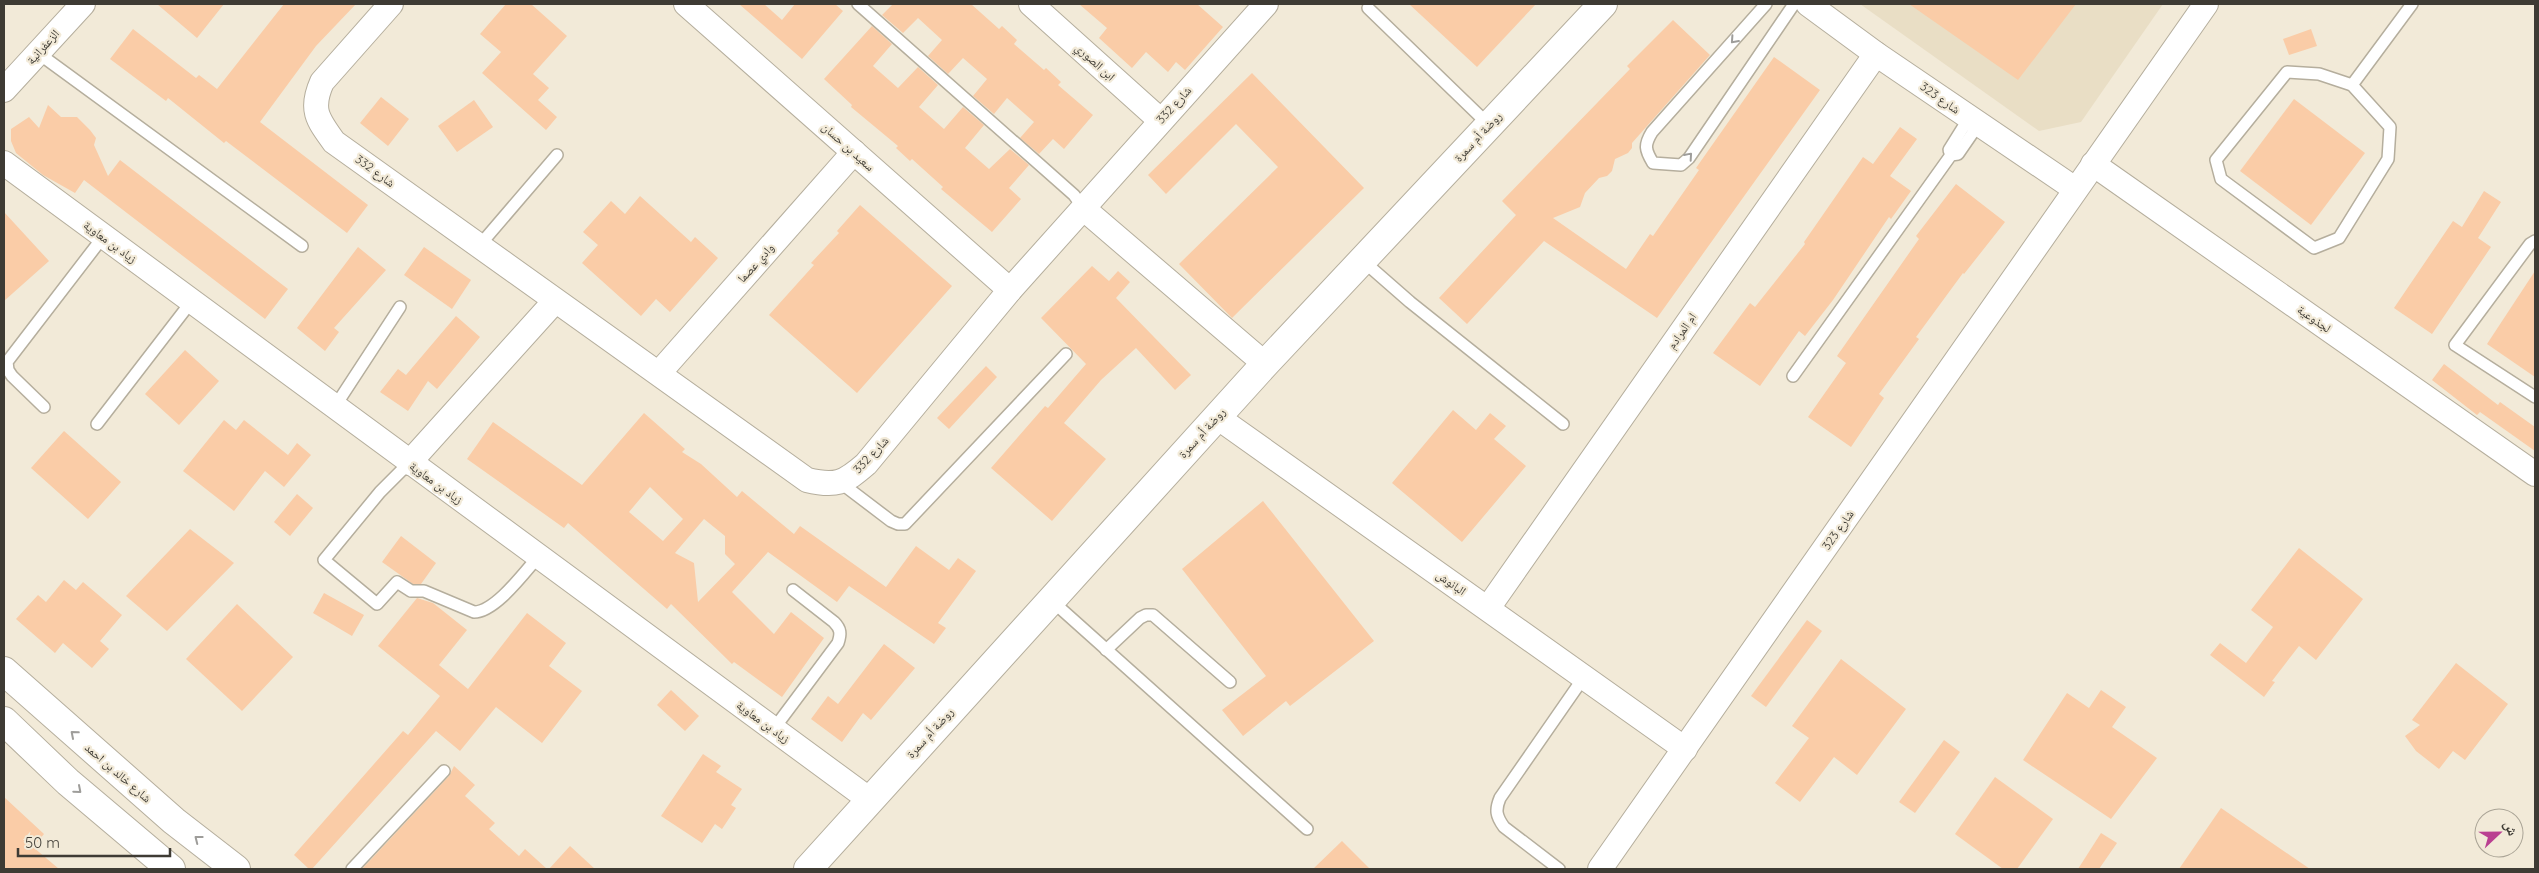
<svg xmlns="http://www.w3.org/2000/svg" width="2539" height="873" viewBox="0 0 2539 873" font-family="Quicksand,'Noto Naskh Arabic',sans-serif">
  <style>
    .built { fill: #e9dec5 }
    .building { fill: #facca7; fill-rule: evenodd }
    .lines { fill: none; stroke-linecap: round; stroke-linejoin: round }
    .lane-casing { stroke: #b5ae9d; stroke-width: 14 }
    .street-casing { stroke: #b5ae9d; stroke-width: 26 }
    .secondary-casing { stroke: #b5ae9d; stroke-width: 30 }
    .lane { stroke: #fff; stroke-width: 11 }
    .street { stroke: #fff; stroke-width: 24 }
    .secondary { stroke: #fff; stroke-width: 28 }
    .oneway { stroke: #9e9d9a }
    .labels { text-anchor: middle; stroke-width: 4.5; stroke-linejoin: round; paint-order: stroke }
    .street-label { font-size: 12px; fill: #3e3b34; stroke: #f2ead8 }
  </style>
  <rect width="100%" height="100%" fill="#f2ead8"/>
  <polygon class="built" points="1860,4 2163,4 2081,122 2039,131"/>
  <g class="building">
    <polygon points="157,4 224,4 197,38"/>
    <polygon points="284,4 356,4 316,46 260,122 368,205 347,233 226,141 224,143 168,98 166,101 110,59 133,29 196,78 199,75 217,89"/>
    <polygon points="506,4 531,4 567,36 533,74 549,88 538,100 557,117 546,130 482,73 501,52 480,34"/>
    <polygon points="739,4 764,4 782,20 795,4 835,4 843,11 802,59"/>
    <polygon points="893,4 971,4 999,29 1002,26 1017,40 1014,44 1044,70 1046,68 1061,82 1058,85 1093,115 1064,149 1053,139 1039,154 1020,138 1034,122 1007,98 994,114 973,96 987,79 963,58 948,74 928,56 942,40 918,18 903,33 882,15"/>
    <polygon points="1079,4 1197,4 1223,27 1185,70 1176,62 1168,72 1146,52 1132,68 1099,38 1107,28"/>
    <polygon points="1409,4 1536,4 1477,67"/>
    <polygon points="1909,4 2076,4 2018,80"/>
    <polygon points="1673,20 1710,55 1632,143 1632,148 1628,153 1615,159 1612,171 1607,176 1599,178 1585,193 1580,207 1553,218 1626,269 1650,234 1653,236 1699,170 1696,168 1774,57 1820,90 1657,318 1544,241 1467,324 1439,298 1516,215 1502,201 1630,69 1627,66"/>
    <polygon points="872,26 892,44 873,66 898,88 918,67 938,85 919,107 944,129 963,107 984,125 965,148 989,169 1010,149 1029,165 1009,188 1021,199 992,232 941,189 943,187 912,159 910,161 896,148 898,146 851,107 852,105 824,79"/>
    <polygon points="2311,29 2317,46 2289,55 2283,39"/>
    <polygon points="1252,73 1364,188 1232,318 1179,264 1278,167 1236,124 1166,194 1148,175"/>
    <polygon points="381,97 409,119 388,146 360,123"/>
    <polygon points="2294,99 2365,153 2311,225 2240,171"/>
    <polygon points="474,100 493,127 457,152 438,126"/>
    <polygon points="48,105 61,117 77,117 90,130 96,138 94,145 108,176 120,160 288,289 265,319 84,180 75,193 43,175 16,153 11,141 11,129 29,117 39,128"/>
    <polygon points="1900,127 1917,139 1890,176 1911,191 1891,219 1889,217 1833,300 1805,336 1799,331 1760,386 1713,353 1750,303 1755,307 1805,244 1804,242 1863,157 1873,164"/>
    <polygon points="1956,184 2005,222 1964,274 1963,273 1916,337 1919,339 1879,394 1884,398 1851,447 1808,417 1846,363 1837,356 1919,239 1916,236"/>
    <polygon points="2484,191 2501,202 2478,238 2491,247 2432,334 2394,308 2453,221 2462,227"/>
    <polygon points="640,196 691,242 695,237 718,258 670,312 656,299 641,316 582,263 598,245 583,232 611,201 625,214"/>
    <polygon points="860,205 952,286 857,393 769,315 814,265 811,263 839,233 837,231"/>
    <polygon points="4,212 49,261 4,301"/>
    <polygon points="358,247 386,270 334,328 339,332 325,351 297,328"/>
    <polygon points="424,247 471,280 452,309 404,275"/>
    <polygon points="1092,266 1109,281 1118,271 1130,282 1116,298 1191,375 1175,390 1136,348 1101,380 1064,423 1106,459 1052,521 991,468 1045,406 1048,408 1086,364 1041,318"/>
    <polygon points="2535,271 2535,377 2487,344"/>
    <polygon points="456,316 480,337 437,389 428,381 408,411 380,392 398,369 406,375"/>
    <polygon points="185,350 219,381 179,425 145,394"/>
    <polygon points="2444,364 2498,405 2500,402 2535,427 2535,451 2480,412 2477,415 2432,380"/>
    <polygon points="986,366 997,377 949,429 937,418"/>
    <polygon points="1453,410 1476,430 1490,413 1506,426 1494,439 1526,466 1462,542 1392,483"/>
    <path d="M644,413L685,449L682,452L701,464L737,497L742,491L794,534L800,526L886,587L916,546L949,570L958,558L976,571L938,623L946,628L934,644L849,586L837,602L768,552L732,592L774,634L791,612L824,638L782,697L734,662L732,664L671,604L667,609L568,523L564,528L467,459L493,422L582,485ZM650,487L683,519L663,541L629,512ZM704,519L725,536V554L735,564L698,602L694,563L675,553Z"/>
    <polygon points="224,420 236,430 244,420 288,455 297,443 311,455 284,487 265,471 234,511 183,471"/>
    <polygon points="64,431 121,482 88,519 31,468"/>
    <polygon points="297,494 313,508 290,536 274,522"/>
    <polygon points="1263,501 1374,641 1290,706 1286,701 1243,736 1222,710 1266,676 1182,569"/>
    <polygon points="190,529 234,563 167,631 126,596"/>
    <polygon points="401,536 436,563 421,584 413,584 382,562"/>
    <polygon points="2299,548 2363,599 2316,660 2299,646 2272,681 2275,682 2264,697 2210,655 2220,643 2246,663 2273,627 2251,610"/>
    <polygon points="64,580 76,590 83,582 122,615 100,641 109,649 92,668 63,643 55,653 16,619 38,595 46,602"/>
    <polygon points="324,593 364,615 352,636 313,613"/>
    <polygon points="417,598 433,603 467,630 439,665 468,689 527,613 566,643 549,666 582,691 542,743 496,707 460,751 436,731 312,869 309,869 294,855 403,731 408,735 440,696 378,646"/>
    <polygon points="237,604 293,657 242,711 186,659"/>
    <polygon points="1807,620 1822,631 1766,707 1751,696"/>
    <polygon points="884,644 915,668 871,720 863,713 842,742 811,719 828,696 838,704"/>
    <polygon points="1841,659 1906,709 1857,775 1834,757 1800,802 1775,783 1809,738 1792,726"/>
    <polygon points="2456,663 2508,704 2465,760 2453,751 2439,769 2416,751 2405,736 2420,725 2412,720"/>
    <polygon points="671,690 699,716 685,731 657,705"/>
    <polygon points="2101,690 2126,707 2112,727 2157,758 2111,819 2023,760 2067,693 2089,708"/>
    <polygon points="1944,740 1960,752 1915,813 1899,802"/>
    <polygon points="703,754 721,766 716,772 742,789 731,805 736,808 722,829 715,824 702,843 661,816"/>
    <polygon points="454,766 475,785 465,796 495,823 489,829 519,856 525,849 547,869 362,869 449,776"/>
    <polygon points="1995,777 2053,819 2017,869 2003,869 1955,834"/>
    <polygon points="4,797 44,834 33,847 59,869 4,869"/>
    <polygon points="2221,808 2310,869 2179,869"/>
    <polygon points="2101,833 2117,843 2099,869 2078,869"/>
    <polygon points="1342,841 1370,869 1313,869"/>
    <polygon points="570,846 595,869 549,869"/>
  </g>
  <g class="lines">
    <g class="lane-casing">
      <g id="lane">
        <polyline points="858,4 1074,195 1084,209"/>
        <path d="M1766,4L1652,132C1644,145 1645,150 1653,163L1681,165L1689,158L1794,4"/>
        <polyline points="1368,8 1489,125"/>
        <polyline points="38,53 302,246"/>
        <polygon points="2287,72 2319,74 2352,85 2390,127 2388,159 2339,238 2314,248 2221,179 2216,160"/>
        <polyline points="2352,85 2412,4"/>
        <polyline points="1951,155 1949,150 1969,118"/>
        <polyline points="2535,241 2530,244 2455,345 2535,397"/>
        <polyline points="479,246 557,155"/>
        <polyline points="1362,260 1410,302 1563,424"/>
        <polyline points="1793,376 1951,155 1958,154 1978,125"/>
        <polyline points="44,407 12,376 8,370 7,362 103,237"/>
        <polyline points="334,408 400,307"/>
        <polyline points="97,424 191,302"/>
        <path d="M409,463L380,492L324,560L377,604L397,582L411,591H424L474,612C495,612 524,573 538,557"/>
        <polyline points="841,483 891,521 898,524 905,524 1066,354"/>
        <polyline points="1051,600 1307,829"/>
        <polyline points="1106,650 1140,618 1146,615 1153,615 1230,682"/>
        <path d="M773,730L838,643C841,634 841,629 834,622L793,590"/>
        <polyline points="352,869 444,771"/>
        <path d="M1559,869L1504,827C1496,816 1495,810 1500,798L1584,677"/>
      </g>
    </g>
    <g class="street-casing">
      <g id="street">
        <path d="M391,4L322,82C310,109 317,119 334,142L807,480C836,487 844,483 866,464L1010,290L1266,4"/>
        <polyline points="686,4 1010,290"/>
        <polyline points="1031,4 1160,120"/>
        <polyline points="1808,4 1876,54 2075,189"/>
        <polyline points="4,90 83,4"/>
        <polyline points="4,163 870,800"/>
        <polyline points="2093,164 2535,474"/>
        <polyline points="1084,209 1265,364"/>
        <polyline points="659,373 854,152"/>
        <polyline points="1217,417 1685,749"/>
        <polyline points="409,463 555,301"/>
        <polyline points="1488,608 1876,54"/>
        <polyline points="1600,869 2206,4"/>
      </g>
    </g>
    <g class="secondary-casing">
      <g id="secondary">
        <polyline points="4,671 174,821 236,869"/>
        <polyline points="4,721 68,782 171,869"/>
        <polyline points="808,869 1265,364 1603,4"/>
      </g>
    </g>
    <use href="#lane" class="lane"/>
    <use href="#street" class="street"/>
    <use href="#secondary" class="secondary"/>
  </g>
  <defs><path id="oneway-chevron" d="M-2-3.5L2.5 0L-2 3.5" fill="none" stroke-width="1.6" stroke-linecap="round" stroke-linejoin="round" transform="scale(1.25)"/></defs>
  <g class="oneway">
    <use href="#oneway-chevron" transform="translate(1734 40) rotate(132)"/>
    <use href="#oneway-chevron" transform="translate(1689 156) rotate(-49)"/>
    <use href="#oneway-chevron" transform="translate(74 734) rotate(-139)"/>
    <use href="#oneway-chevron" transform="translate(78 790) rotate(41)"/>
    <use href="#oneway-chevron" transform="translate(198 839) rotate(-142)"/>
  </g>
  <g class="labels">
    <g class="street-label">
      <text transform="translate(43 47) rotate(-48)" y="4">الزعفرانية</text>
      <text transform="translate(1095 62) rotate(42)" y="4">ابن الصوري</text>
      <text transform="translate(1940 98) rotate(35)" y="4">شارع 323</text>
      <text transform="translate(1174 105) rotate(-48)" y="4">شارع 332</text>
      <text transform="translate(1478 137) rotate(-47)" y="4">روضة أم سمرة</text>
      <text transform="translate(848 147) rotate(42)" y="4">سعيد بن حسان</text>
      <text transform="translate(375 171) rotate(36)" y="4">شارع 332</text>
      <text transform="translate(110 242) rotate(36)" y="4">زياد بن معاوية</text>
      <text transform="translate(756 263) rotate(-48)" y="4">وادي عصما</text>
      <text transform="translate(2314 319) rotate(35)" y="4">لجذوعية</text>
      <text transform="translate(1682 331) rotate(-55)" y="4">ام المرادم</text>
      <text transform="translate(1202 433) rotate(-48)" y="4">روضة أم سمرة</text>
      <text transform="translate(871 455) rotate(-47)" y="4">شارع 332</text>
      <text transform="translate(436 483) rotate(36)" y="4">زياد بن معاوية</text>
      <text transform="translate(1838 530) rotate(-55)" y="4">شارع 323</text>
      <text transform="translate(1451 583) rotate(35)" y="4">البانوش</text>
      <text transform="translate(763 722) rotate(36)" y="4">زياد بن معاوية</text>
      <text transform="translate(930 733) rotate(-48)" y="4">روضة أم سمرة</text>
      <text transform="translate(118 773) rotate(41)" y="4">شارع خالد بن احمد</text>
    </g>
  </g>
  <rect width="2539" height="873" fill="none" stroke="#3e3b34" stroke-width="10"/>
  <g transform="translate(2499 833) rotate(68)"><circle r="24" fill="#f2ead8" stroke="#aaa496"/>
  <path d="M0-4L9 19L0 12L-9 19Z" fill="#ba4091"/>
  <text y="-8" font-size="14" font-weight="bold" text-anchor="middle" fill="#3e3b34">ش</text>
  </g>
  <path d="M18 848v8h152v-8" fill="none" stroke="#3e3b34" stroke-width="2.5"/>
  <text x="25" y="848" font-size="15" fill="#3e3b34" stroke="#f2ead8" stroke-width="4" paint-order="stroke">50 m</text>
</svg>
